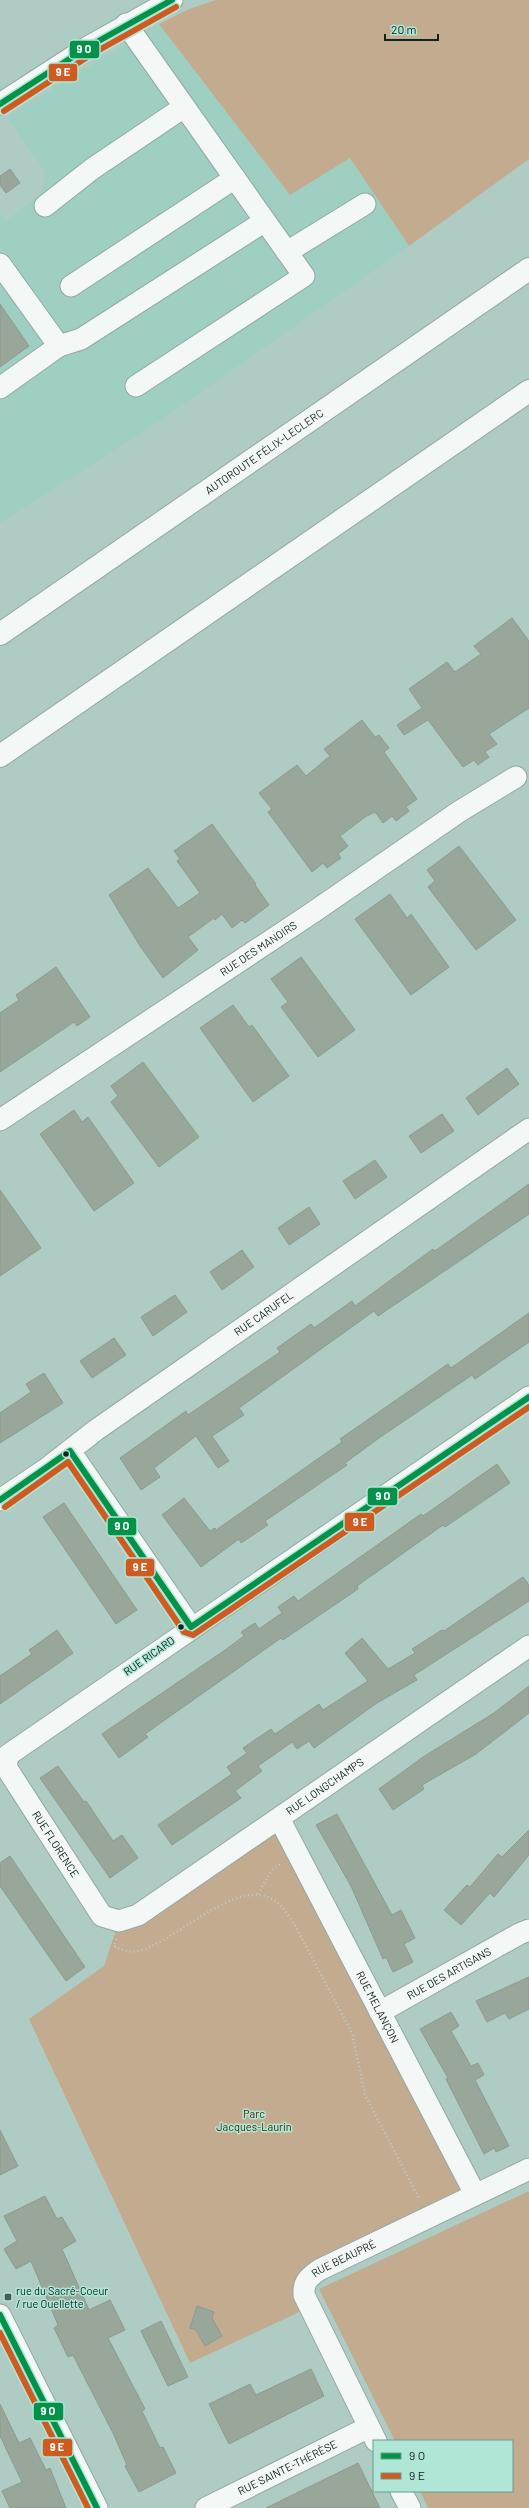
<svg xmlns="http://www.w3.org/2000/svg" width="529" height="2508" viewBox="0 0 529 2508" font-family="Barlow,sans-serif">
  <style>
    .built { fill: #9ecfc2 }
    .green { fill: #c2ab8f }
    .building { fill: #99a79b; stroke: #8c9a8f }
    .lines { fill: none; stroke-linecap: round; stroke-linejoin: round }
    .minor-casing { stroke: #92a9a2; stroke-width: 23 }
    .highway-casing { stroke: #92a9a2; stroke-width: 24 }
    .path { stroke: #c1cac7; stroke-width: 2.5; stroke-dasharray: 1 3; stroke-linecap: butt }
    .minor { stroke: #f3f7f6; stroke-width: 21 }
    .highway { stroke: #f3f7f6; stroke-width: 22 }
    .bus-1-casing { stroke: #afe6d6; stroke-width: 9 }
    .bus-2-casing { stroke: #afe6d6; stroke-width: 9 }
    .bus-1 { stroke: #029249; stroke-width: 6 }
    .bus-2 { stroke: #d05b21; stroke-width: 6 }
    .bus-dot { fill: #0d231e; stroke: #afe6d6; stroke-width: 1.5 }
    .poi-dot { fill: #465e58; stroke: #afe6d6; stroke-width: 1.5 }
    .labels { text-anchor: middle; stroke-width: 3; stroke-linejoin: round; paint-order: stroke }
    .street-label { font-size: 11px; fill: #0d231e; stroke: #afe6d6 }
    .park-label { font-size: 11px; fill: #47250a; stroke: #afe6d6 }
    .poi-label { font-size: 11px; fill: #0d231e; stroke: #afe6d6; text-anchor: start }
    .line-badge { stroke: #afe6d6; stroke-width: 1.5 }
    .badge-label { font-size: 11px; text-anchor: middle; font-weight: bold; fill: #fff }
  </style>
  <rect width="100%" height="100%" fill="#afccc4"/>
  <polygon class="built" points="159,24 290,195 350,158 409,246 154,425 0,523 0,214 6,221 41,193 46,173 7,117"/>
  <g class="green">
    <polygon points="216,0 529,0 529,159 409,246 350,158 290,195 159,24 189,9"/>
    <polygon points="280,1820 475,2194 316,2272 310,2307 190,2363 29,2019 104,1966 119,1921"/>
    <polygon points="529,2191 529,2508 428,2508 420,2491 512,2491 512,2441 395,2441 319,2289"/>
  </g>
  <g class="building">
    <polygon points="10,169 20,183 6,193 0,185 0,176"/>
    <polygon points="0,304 29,346 0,367"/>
    <polygon points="512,618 529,641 529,708 489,734 497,744 485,752 489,757 478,765 474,760 463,767 428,720 404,735 397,725 422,708 409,689 447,662 455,672 481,654 474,646"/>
    <polygon points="362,720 375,737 379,735 389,748 384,752 417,799 406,807 409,811 396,821 392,816 383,823 375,812 365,817 340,836 348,846 338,854 341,858 327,868 323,863 312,872 268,812 272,809 259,793 297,765 306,776 330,756 324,749"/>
    <polygon points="212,824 256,884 255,885 269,905 245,923 242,920 232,928 222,914 215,920 214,918 188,937 198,950 163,978 140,946 109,895 148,868 178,908 200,893 177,861 180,859 174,851"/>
    <polygon points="459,846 516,920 476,950 428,887 435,881 427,870"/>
    <polygon points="390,894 407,918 411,914 449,967 411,995 355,919"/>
    <polygon points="301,957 355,1030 318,1057 281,1007 288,1002 271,979"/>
    <polygon points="56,967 90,1017 77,1026 74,1022 0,1072 0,1013 19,1000 16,995"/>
    <polygon points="233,1005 249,1027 252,1025 289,1076 253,1102 200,1028"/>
    <polygon points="143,1062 199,1137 159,1167 111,1102 118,1096 111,1086"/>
    <polygon points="507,1068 519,1084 478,1115 466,1098"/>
    <polygon points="74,1110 82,1122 88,1117 134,1183 94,1211 40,1134"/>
    <polygon points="442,1114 454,1131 421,1153 409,1136"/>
    <polygon points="375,1160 387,1177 355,1199 343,1181"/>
    <polygon points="529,1184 529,1214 378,1316 374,1311 239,1408 244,1415 212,1436 229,1461 218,1468 196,1436 154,1468 160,1477 141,1490 120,1458 186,1411 188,1415 280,1352 277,1348 311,1324 314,1328 352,1301 355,1306 433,1249 435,1251"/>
    <polygon points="0,1190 41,1248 0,1276"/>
    <polygon points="309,1207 320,1224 289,1245 278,1228"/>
    <polygon points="242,1250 254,1267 222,1290 210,1272"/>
    <polygon points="175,1295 187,1312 153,1336 141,1317"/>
    <polygon points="529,1313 529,1342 475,1379 472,1375 379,1438 345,1463 347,1465 265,1521 268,1525 241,1543 239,1539 201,1567 162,1515 184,1498 210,1531 215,1528 216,1530 342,1442 340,1439 448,1364 451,1368"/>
    <polygon points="114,1338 126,1355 92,1378 80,1361"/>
    <polygon points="44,1373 63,1403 0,1443 0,1413 31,1392 26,1384"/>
    <polygon points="497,1464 510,1483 445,1527 443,1525 357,1586 358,1589 283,1640 281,1638 145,1734 148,1737 119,1758 102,1734 228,1648 244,1636 241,1632 255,1623 259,1629 282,1613 278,1607 294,1596 298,1601 421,1514 423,1516"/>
    <polygon points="64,1503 137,1610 116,1624 43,1517"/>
    <polygon points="523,1577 529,1585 529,1601 414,1675 417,1680 377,1703 314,1748 309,1741 297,1749 292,1742 258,1766 262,1771 235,1791 241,1798 172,1845 158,1825 232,1774 227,1767 247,1753 243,1748 271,1729 275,1734 319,1704 323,1710 368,1681 345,1653 362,1638 388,1669 415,1653 412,1649 442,1630 444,1631"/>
    <polygon points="57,1630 73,1653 0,1704 0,1676 32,1654 29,1650"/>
    <polygon points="529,1686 529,1713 476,1754 422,1785 424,1789 393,1810 379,1789 423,1757 494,1713"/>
    <polygon points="58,1766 84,1802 86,1801 113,1841 122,1835 138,1858 110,1878 40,1778"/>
    <polygon points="337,1814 392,1915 401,1910 415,1938 404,1944 413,1962 393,1972 386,1957 383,1959 351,1886 316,1825"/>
    <polygon points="529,1830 529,1855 494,1897 490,1893 461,1925 444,1910 467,1885 470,1887 498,1854 502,1857"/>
    <polygon points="10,1856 85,1967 66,1981 0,1886 0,1863"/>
    <polygon points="529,1977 529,2009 509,2019 505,2013 487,2022 476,2001"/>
    <polygon points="451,2012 459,2026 451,2031 471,2066 478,2063 484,2075 475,2080 509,2146 496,2152 494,2148 484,2154 446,2079 448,2078 420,2029"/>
    <polygon points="0,2130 18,2166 0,2175"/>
    <polygon points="45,2196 57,2219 62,2217 76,2241 62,2249 89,2310 110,2300 125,2330 108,2338 145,2409 142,2411 160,2448 163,2447 176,2473 139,2492 125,2466 127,2465 113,2433 73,2355 68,2357 54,2328 58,2325 31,2261 16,2269 4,2249 17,2241 4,2216"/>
    <polygon points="197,2306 214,2312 212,2318 222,2336 205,2346 196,2330 190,2328"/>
    <polygon points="161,2321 188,2377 168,2386 141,2331"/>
    <polygon points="311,2369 324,2396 229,2444 209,2404 250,2384 256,2395"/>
    <polygon points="0,2404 19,2443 30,2438 46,2470 50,2468 66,2508 10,2508 2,2491 22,2482 0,2436"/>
    <polygon points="358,2463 380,2508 266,2508"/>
  </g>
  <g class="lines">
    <g class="minor-casing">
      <g id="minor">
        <polyline points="0,104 88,47 172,0"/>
        <polyline points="45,206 92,169 184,107"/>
        <polyline points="287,252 365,204"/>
        <polyline points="0,264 59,346 0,388"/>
        <polyline points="71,286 235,178"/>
        <polyline points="59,346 81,339 265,221 126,24"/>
        <polyline points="136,386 304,276 265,221"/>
        <path id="s1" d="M0,1120L312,913L460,811L516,777"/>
        <path id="s2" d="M529,1397L8,1755L6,1767L102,1916L119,1921L138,1915L529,1646"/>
        <polyline points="70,1451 191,1627"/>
        <path id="s3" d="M0,1500L46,1469L96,1430L529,1129"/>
        <path id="s4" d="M280,1820L475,2194"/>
        <path id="s5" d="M380,2012L519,1934L529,1930"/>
        <polyline points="0,2315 97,2508"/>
        <path id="s6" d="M376,2441L304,2295C303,2282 309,2277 319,2270L529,2169"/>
        <polyline points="401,2491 410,2508"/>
        <path id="s7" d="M206,2508L369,2427"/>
      </g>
    </g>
    <g class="highway-casing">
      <g id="highway">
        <path id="s8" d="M0,634L529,269"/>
        <polyline points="0,756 529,391"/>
      </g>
    </g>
    <g class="path">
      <polyline points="0,20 28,0"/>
      <polyline points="0,173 3,174"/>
      <path d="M258,1894C265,1882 270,1869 282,1863"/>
      <path d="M116,1939L114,1946C122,1950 129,1953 138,1951C176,1943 241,1871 278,1903C283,1907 287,1914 292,1920L352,2033L365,2095L420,2200"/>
    </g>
    <use href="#minor" class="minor"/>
    <use href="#highway" class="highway"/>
    <g class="bus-1-casing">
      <g id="bus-1">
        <polyline points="0,104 88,47 172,0"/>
        <polyline points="0,1500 70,1451 191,1627 529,1397"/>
        <polyline points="0,2315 97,2508"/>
      </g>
    </g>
    <g class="bus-2-casing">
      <g id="bus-2">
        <polyline points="4,111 92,54 176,7"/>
        <polyline points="5,1507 68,1462 184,1632 193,1635 529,1407"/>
        <polyline points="0,2333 88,2508"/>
      </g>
    </g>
    <use href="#bus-1" class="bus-1"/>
    <use href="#bus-2" class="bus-2"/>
  </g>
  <g class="bus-dot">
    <circle cx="66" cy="1454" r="3.5"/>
    <circle cx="181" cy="1627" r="3.5"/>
  </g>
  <rect class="poi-dot" x="4" y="2293" width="8" height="8" rx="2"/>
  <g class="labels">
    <g class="street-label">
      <text dy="4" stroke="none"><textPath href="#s8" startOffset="321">AUTOROUTE FÉLIX-LECLERC</textPath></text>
      <text dy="4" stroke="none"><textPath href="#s1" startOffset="310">RUE DES MANOIRS</textPath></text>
      <text dy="4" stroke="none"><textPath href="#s3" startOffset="323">RUE CARUFEL</textPath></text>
      <text transform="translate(149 1656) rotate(-35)" y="4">RUE RICARD</text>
      <text dy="4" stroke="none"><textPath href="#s2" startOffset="1086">RUE LONGCHAMPS</textPath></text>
      <text dy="4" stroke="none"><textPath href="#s2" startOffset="736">RUE FLORENCE</textPath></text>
      <text dy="4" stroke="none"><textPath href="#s5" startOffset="79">RUE DES ARTISANS</textPath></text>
      <text dy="4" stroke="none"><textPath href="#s4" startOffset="211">RUE MELANÇON</textPath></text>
      <text dy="4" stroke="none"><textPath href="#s6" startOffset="221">RUE BEAUPRÉ</textPath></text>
      <text dy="4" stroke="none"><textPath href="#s7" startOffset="91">RUE SAINTE-THÉRÈSE</textPath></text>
    </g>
    <g class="park-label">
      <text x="254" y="2118">Parc<tspan x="254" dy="13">Jacques-Laurin</tspan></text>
    </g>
    <g class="poi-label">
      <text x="16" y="2295">rue du Sacré-Coeur<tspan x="16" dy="13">/ rue Ouellette</tspan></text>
    </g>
  </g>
  <g class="line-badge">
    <rect x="69" y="40" width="31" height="19" rx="4" fill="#029249"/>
    <rect x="48" y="63" width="30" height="19" rx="4" fill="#d05b21"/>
    <rect x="367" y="1487" width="31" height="19" rx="4" fill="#029249"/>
    <rect x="344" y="1512" width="31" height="20" rx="4" fill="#d05b21"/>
    <rect x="107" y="1517" width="30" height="19" rx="4" fill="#029249"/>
    <rect x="125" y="1558" width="30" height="19" rx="4" fill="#d05b21"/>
    <rect x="33" y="2402" width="31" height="19" rx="4" fill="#029249"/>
    <rect x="42" y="2438" width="31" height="19" rx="4" fill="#d05b21"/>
  </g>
  <g class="badge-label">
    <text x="84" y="53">9 O</text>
    <text x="63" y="76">9 E</text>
    <text x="383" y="1500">9 O</text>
    <text x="360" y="1526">9 E</text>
    <text x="122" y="1530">9 O</text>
    <text x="140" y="1571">9 E</text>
    <text x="48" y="2415">9 O</text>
    <text x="57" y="2451">9 E</text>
  </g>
  <rect x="373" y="2440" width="140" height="52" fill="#afe6d6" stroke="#6e988c"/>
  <rect x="381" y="2453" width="20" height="6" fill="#029249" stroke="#6e988c"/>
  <text x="409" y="2460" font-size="12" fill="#0d231e">9 O</text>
  <rect x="381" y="2473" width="20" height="6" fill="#d05b21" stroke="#6e988c"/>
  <text x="409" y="2480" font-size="12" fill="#0d231e">9 E</text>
  <path d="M385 34v6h53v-6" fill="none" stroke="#0d231e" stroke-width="2"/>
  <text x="391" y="34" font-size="12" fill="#0d231e" stroke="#afe6d6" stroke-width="3" paint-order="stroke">20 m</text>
</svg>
